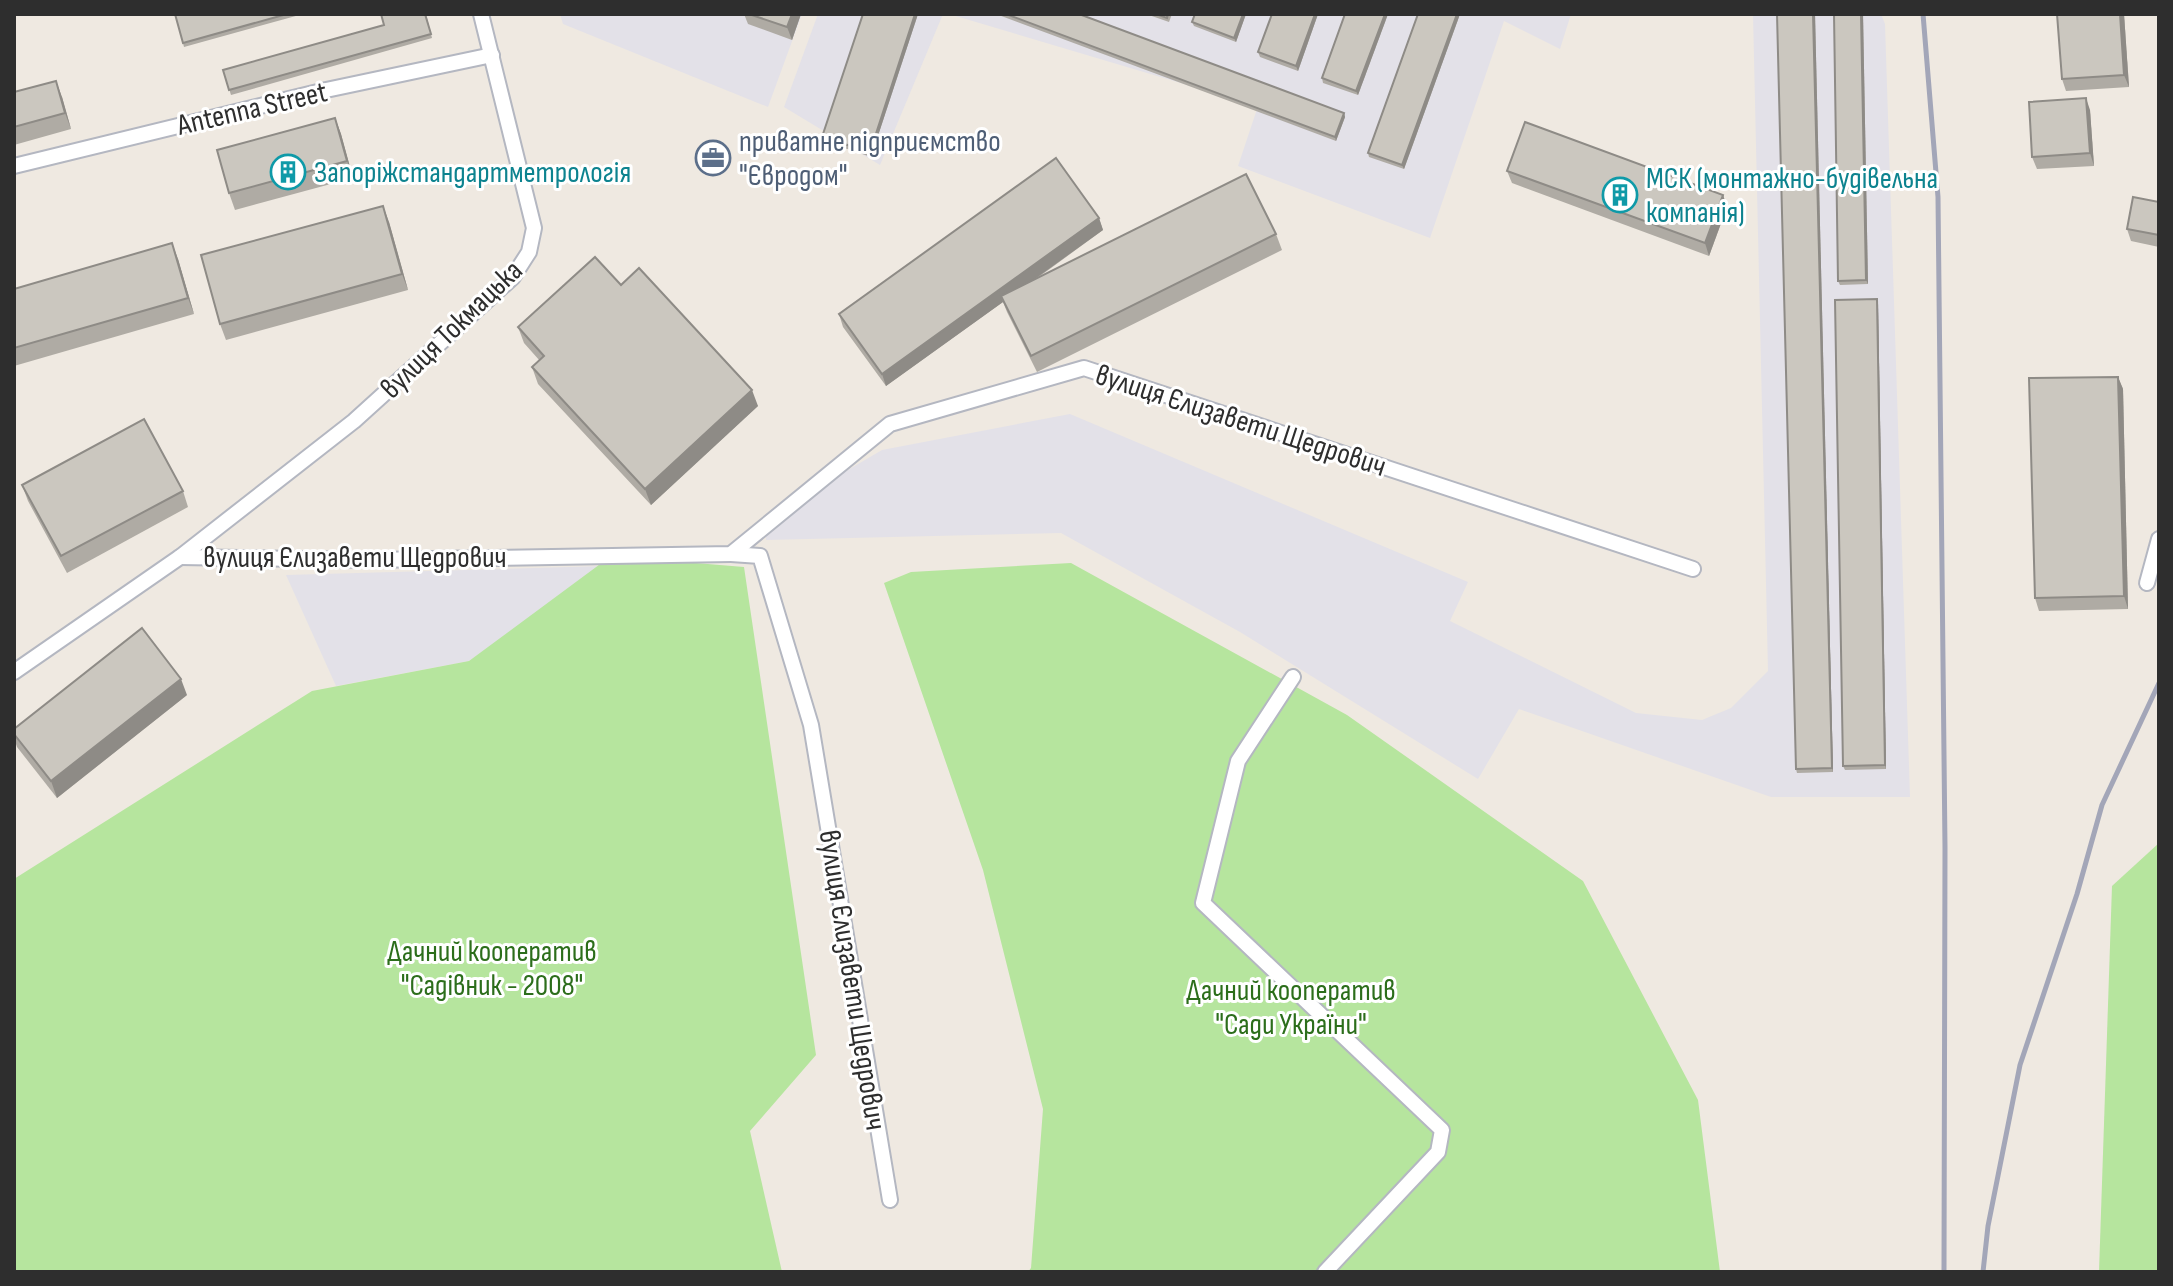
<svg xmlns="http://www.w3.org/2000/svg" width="2173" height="1286" viewBox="0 0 2173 1286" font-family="'Sofia Sans Condensed',sans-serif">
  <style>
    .industrial { fill: #e3e1e8 }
    .green { fill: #b6e59e }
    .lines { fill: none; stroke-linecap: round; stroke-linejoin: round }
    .street-casing { stroke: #b4b7c1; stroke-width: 18 }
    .street { stroke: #fff; stroke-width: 14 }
    .rail { stroke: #a3a6b8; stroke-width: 5 }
    .wall { fill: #afaba4 }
    .shaded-wall { fill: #8e8b86 }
    .building { fill: #cbc7bf; stroke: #8e8b86; stroke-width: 2 }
    .labels { text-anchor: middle; stroke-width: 6; stroke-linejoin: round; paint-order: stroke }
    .street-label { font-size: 30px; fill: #2e2e2e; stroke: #fff }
    .service-label { font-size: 30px; fill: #4e5e75; stroke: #fff; text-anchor: start }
    .culture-label { font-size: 30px; fill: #0d838f; stroke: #fff; text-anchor: start }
    .park-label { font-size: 30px; fill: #2c6e1b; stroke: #fff }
  </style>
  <rect width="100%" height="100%" fill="#efe9e1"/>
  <g class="industrial">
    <polygon points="560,14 802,14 768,107 563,24"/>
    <polygon points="818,14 943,14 880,165 784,107"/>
    <polygon points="949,14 1571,14 1560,49 1504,21 1430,238 1238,166 1258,106"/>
    <polygon points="1753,14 1881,14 1885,24 1910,797 1771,797 1519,709 1478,779 1240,632 1061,533 766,540 766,518 882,450 1070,414 1468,582 1450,621 1636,713 1702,720 1731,708 1768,671"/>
    <polygon points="604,566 469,661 336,686 286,575"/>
  </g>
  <g class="green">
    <polygon points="611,556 744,567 816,1055 750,1131 782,1272 14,1272 14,879 312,691 469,661"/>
    <polygon points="1071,563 1347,715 1583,881 1698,1100 1720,1272 1028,1272 1031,1268 1043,1109 983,870 884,583 911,572"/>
    <polygon points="2159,843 2159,1272 2099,1272 2112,886"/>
  </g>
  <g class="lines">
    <g class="street-casing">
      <g id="street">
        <polyline points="14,166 326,90 492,55"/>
        <polyline points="731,554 760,556 811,725 890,1200"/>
        <polyline points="180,557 369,560 731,554 890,424 1084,368 1693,569"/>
        <polyline points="2147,583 2159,539"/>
        <polyline points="14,672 180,557 354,421 513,277 529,252 534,228 481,14"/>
        <polyline points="1293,677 1238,761 1203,903 1442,1130 1438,1152 1325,1272"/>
      </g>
    </g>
    <use href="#street" class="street"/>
    <g class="rail">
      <polyline points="1923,14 1938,197 1945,848 1944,1272"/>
      <polyline points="1983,1272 1988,1226 2020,1065 2077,894 2102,805 2159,683"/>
    </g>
  </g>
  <g class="wall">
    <polygon points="175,14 303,14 184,47"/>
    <polygon points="426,14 432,38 231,95 223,70"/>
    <polygon points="744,14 801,14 792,40 748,24"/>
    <polygon points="863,14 918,14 871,157 824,141 822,137"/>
    <polygon points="996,14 1079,14 1344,113 1345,117 1336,141"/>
    <polygon points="1146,14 1172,14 1169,22"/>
    <polygon points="1195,14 1246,14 1236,42 1194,26 1192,22"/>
    <polygon points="1272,14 1318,14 1298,71 1260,57 1258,52"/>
    <polygon points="1345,14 1388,14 1358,95 1323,83 1322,78"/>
    <polygon points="1418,14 1460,14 1404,169 1369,157 1368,153"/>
    <polygon points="1777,14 1815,14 1833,772 1797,773 1796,769"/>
    <polygon points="1834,14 1863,14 1868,284 1840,285 1838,281"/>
    <polygon points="2124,14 2129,87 2066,91 2062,79"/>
    <polygon points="14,92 62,97 71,129 14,145"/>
    <polygon points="2090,110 2094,166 2037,169 2032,157"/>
    <polygon points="335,118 341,134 353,178 235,210 229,193"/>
    <polygon points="1507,171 1723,195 1727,207 1709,256 1512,183"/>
    <polygon points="2159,202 2159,247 2131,241 2127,229"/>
    <polygon points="1099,218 1103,230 1036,279 1276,234 1282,250 1037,372 1007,312 1003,302 886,386 843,327 839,314"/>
    <polygon points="389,222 408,290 226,340 220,324"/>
    <polygon points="178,259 194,314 14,366 14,289"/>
    <polygon points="621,285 758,406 651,505 538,384 532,367 540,361 524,343 518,327"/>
    <polygon points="1877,299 1878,303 1886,769 1845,770 1843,766"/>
    <polygon points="2118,377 2123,389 2128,609 2039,611 2035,598"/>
    <polygon points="22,485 183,491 188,507 67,573 28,501"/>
    <polygon points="187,695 57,798 17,747 14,738 14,729"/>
  </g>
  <g class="shaded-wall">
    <polygon points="792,14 801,14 792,40 787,27"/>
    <polygon points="915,14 918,14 871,157 870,152"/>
    <polygon points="1243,14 1246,14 1236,42 1234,38"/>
    <polygon points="1315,14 1318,14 1298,71 1296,66"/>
    <polygon points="1385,14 1388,14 1358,95 1356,91"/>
    <polygon points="1457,14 1460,14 1404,169 1402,165"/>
    <polygon points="1813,14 1815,14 1833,772 1832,768"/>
    <polygon points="1861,14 1863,14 1868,284 1866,280"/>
    <polygon points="2120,14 2124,14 2129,87 2124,75"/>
    <polygon points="56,81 62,97 71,129 65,113"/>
    <polygon points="2086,98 2090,110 2094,166 2090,153"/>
    <polygon points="1344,113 1345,117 1336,141 1335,137"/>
    <polygon points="335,118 341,134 353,178 347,161"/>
    <polygon points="1723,195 1727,207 1709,256 1705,243"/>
    <polygon points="383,206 389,222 408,290 402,274"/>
    <polygon points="1099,218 1103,230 1004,301 1001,296 1003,302 886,386 882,374"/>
    <polygon points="172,243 178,259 194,314 188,298"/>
    <polygon points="1877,299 1878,303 1886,769 1885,765"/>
    <polygon points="2118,377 2123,389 2128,609 2124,596"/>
    <polygon points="752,390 758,406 651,505 645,489"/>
    <polygon points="181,679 187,695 57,798 51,781"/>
  </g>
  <g class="building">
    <polygon points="175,14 287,14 183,43"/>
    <polygon points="381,14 425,14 431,34 229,90 223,70 384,25"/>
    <polygon points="749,14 792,14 787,27"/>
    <polygon points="863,14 915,14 870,152 822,137"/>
    <polygon points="1006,14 1079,14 1344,113 1335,137"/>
    <polygon points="1156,14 1168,14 1167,18"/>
    <polygon points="1195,14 1243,14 1234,38 1192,22"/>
    <polygon points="1272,14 1315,14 1296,66 1258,52"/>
    <polygon points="1345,14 1385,14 1356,91 1322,78"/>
    <polygon points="1418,14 1457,14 1402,165 1368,153"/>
    <polygon points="1777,14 1813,14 1832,768 1796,769"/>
    <polygon points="1834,14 1861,14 1866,280 1838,281"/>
    <polygon points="2057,14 2120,14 2124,75 2062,79"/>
    <polygon points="56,81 65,113 14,127 14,92"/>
    <polygon points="2086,98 2090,153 2032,157 2029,102"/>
    <polygon points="335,118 347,161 229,193 217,150"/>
    <polygon points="1525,122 1723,195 1705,243 1507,171"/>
    <polygon points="1056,158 1099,218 882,374 839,314"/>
    <polygon points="1246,174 1276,234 1031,356 1001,296"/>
    <polygon points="2133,197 2159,202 2159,235 2127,229"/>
    <polygon points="383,206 402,274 220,324 201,255"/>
    <polygon points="172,243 188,298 14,348 14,289"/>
    <polygon points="595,257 621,285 639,268 752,390 645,489 532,367 544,356 518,327"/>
    <polygon points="1877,299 1885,765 1843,766 1835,300"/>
    <polygon points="2118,377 2124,596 2035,598 2029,378"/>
    <polygon points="144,419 183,491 61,556 22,485"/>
    <polygon points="142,628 181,679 51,781 14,734 14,729"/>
  </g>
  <defs>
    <g id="office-ring" transform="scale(1.8)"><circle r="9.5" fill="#fff" stroke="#5c6f8a" stroke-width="1.5"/><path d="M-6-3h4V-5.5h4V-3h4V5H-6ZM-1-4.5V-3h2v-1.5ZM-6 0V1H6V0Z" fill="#5c6f8a"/></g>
    <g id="building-ring" transform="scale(1.8)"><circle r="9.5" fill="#fff" stroke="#0f9aa8" stroke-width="1.5"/><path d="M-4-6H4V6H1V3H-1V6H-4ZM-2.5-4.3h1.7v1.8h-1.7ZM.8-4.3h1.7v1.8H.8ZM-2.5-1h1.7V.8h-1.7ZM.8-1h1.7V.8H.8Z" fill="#0f9aa8"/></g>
  </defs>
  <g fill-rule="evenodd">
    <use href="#office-ring" x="713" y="158"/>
    <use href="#building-ring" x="288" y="172"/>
    <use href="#building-ring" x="1620" y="195"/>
  </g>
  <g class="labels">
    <g class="street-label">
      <text transform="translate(252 108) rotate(-13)" y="10">Antenna Street</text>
      <text transform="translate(451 329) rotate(-44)" y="10">вулиця Токмацька</text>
      <text transform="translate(1241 420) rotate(18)" y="10">вулиця Єлизавети Щедрович</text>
      <text x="355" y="567">вулиця Єлизавети Щедрович</text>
      <text transform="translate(853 980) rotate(81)" y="10">вулиця Єлизавети Щедрович</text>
    </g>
    <g class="service-label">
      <text x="739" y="151">приватне підприємство<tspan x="739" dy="34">"Євродом"</tspan></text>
    </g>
    <g class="culture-label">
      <text x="314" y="182">Запоріжстандартметрологія</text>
      <text x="1646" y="188">МСК (монтажно-будівельна<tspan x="1646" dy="34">компанія)</tspan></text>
    </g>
    <g class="park-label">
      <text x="492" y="961">Дачний кооператив<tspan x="492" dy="34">"Садівник - 2008"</tspan></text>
      <text x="1291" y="1000">Дачний кооператив<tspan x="1291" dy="34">"Сади України"</tspan></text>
    </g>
  </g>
  <rect width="2173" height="1286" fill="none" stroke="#2e2e2e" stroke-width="32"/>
</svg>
